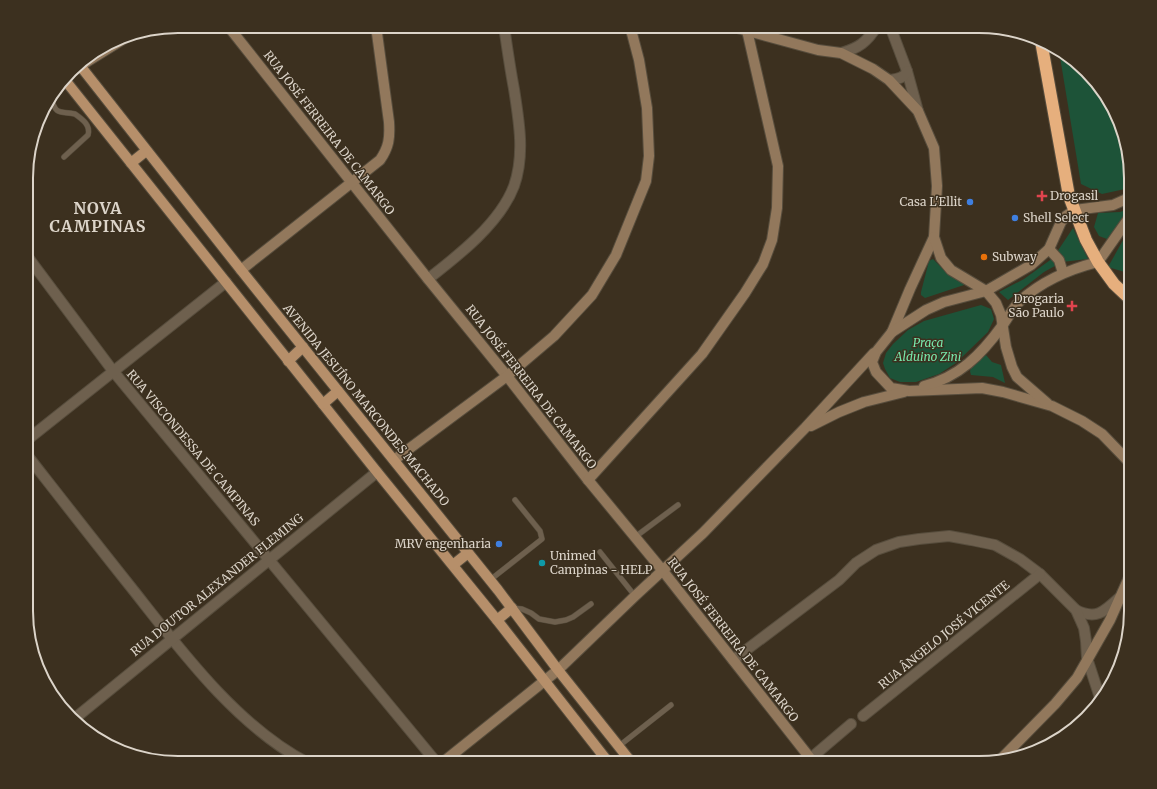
<svg xmlns="http://www.w3.org/2000/svg" width="1157" height="789" viewBox="0 0 1157 789" font-family="Merriweather,serif">
  <style>
    .green { fill: #1d5338 }
    .lines { fill: none; stroke-linecap: round; stroke-linejoin: round }
    .lane-casing { stroke: #574d3d; stroke-width: 6 }
    .street-casing { stroke: #574d3d; stroke-width: 12 }
    .secondary-casing { stroke: #574d3d; stroke-width: 12 }
    .primary-casing { stroke: #574d3d; stroke-width: 12 }
    .highway-casing { stroke: #574d3d; stroke-width: 14 }
    .lane { stroke: #6e604e; stroke-width: 5 }
    .street { stroke: #6e604e; stroke-width: 10 }
    .secondary { stroke: #92785c; stroke-width: 10 }
    .primary { stroke: #b68f6a; stroke-width: 10 }
    .highway { stroke: #e6af7d; stroke-width: 12 }
    .health-dot { fill: #e0444e; stroke: #3c301f; stroke-width: 1.5 }
    .shop-dot { fill: #3f7fe0; stroke: #3c301f; stroke-width: 1.5 }
    .food-dot { fill: #e8710a; stroke: #3c301f; stroke-width: 1.5 }
    .culture-dot { fill: #0f9aa8; stroke: #3c301f; stroke-width: 1.5 }
    .labels { text-anchor: middle; stroke-width: 3; stroke-linejoin: round; paint-order: stroke }
    .street-label { font-size: 12px; fill: #dcd4c9; stroke: #3c301f }
    .poi-label { font-size: 12px; fill: #dcd4c9; stroke: #3c301f; text-anchor: start }
    .park-label { font-size: 12px; font-style: italic; fill: #76e8ac; stroke: #3c301f }
    .district-label { font-size: 16px; font-weight: bold; letter-spacing: 1px; fill: #dcd4c9; stroke: #3c301f }
    .rim { fill: none; stroke: #dcd4c9; stroke-width: 2 }
  </style>
  <rect width="100%" height="100%" fill="#3c301f"/>
  <g class="green">
    <polygon points="1059,51 1072,57 1115,110 1131,168 1131,186 1125,189 1102,194 1081,184"/>
    <polygon points="1129,209 1112,237 1107,239 1099,236 1094,227 1098,213 1120,212"/>
    <polygon points="1131,226 1131,274 1108,267"/>
    <polygon points="1073,228 1088,259 1062,262 1044,272 1008,300 999,292 1024,279 1053,258"/>
    <polygon points="933,259 944,270 967,282 964,285 925,298 921,295 921,292 929,261"/>
    <polygon points="981,305 991,309 994,319 988,332 956,363 939,374 916,382 900,382 890,378 885,369 883,363 886,353 893,344 908,330 924,321"/>
    <polygon points="986,355 992,362 1001,365 1005,383 993,377 971,375 970,371 972,366"/>
  </g>
  <g class="lines">
    <g class="lane-casing">
      <g id="lane">
        <path d="M51,98C56,116 60,111 75,114C82,119 91,125 88,135L64,157"/>
        <polyline points="635,537 678,505"/>
        <polyline points="600,552 635,596"/>
        <polyline points="490,580 542,539 540,531 515,500"/>
        <polyline points="512,608 522,609 531,613 539,619 555,622 566,620 573,617 591,604"/>
        <polyline points="619,746 671,705"/>
      </g>
    </g>
    <g class="street-casing">
      <g id="street">
        <polyline points="890,26 907,71 918,111"/>
        <path d="M841,53C859,48 867,42 877,26"/>
        <path d="M889,80C895,79 905,79 907,71"/>
        <polyline points="27,256 113,371 437,763"/>
        <path d="M428,279C459,255 500,223 514,186C525,155 519,121 514,89C510,68 507,47 504,26"/>
        <polyline points="27,440 226,282"/>
        <path d="M27,455C63,501 98,546 134,591C182,652 238,727 308,763"/>
        <path d="M1076,610C1096,620 1104,612 1119,598"/>
        <polyline points="733,660 839,580 856,563 876,550 899,542 919,539 949,536 971,540 995,545 1020,559 1040,574 1076,610 1084,628 1086,641 1087,658 1101,701"/>
        <polyline points="863,716 1040,574"/>
        <polyline points="74,719 377,472"/>
        <polyline points="811,758 851,724"/>
      </g>
    </g>
    <g class="secondary-casing">
      <g id="secondary">
        <polyline points="228,26 428,279 507,376 588,480 663,571 814,763"/>
        <polyline points="730,26 818,50 841,53 873,69 889,80 918,111 934,148 937,186 934,237 910,289 892,332"/>
        <polyline points="72,71 130,35"/>
        <polyline points="1131,197 1113,205 1075,210 1066,216 1061,222 1049,249 1031,265 986,291 944,302 926,310 892,332 876,352 872,362 876,372 891,388 909,391 982,388 1003,392 1052,406 1082,421 1102,434 1131,464"/>
        <polyline points="934,237 941,258 951,270 986,291 996,303 1001,315 1006,347 1012,367 1017,377 1047,403"/>
        <polyline points="1049,249 1059,260 1063,273"/>
        <path d="M241,270L380,160C389,147 390,138 389,122L376,26"/>
        <path d="M924,386C959,377 981,355 1002,326C1008,318 1012,309 1020,301C1042,281 1070,269 1098,262L1131,215"/>
        <polyline points="811,426 839,412 864,402 904,392"/>
        <polyline points="394,460 507,376 554,336 592,295 616,255 646,181 649,156 647,108 639,60 630,26"/>
        <polyline points="588,480 702,354 745,293 763,264 772,240 777,208 778,166 746,26"/>
        <polyline points="1003,757 1055,704 1077,678 1110,620 1131,573"/>
        <polyline points="442,763 558,670 635,596 703,533 805,428 874,353"/>
      </g>
    </g>
    <g class="primary-casing">
      <g id="primary">
        <polyline points="78,63 241,270 498,590 558,670 632,763"/>
        <polyline points="65,80 377,472 497,620 609,763"/>
        <polyline points="131,163 146,151"/>
        <polyline points="288,361 303,347"/>
        <polyline points="323,404 338,391"/>
        <polyline points="453,565 468,553"/>
        <polyline points="497,620 512,608"/>
      </g>
    </g>
    <g class="highway-casing">
      <polyline id="highway" points="1041,41 1069,196 1086,240 1098,262 1114,284 1131,300"/>
    </g>
    <use href="#lane" class="lane"/>
    <use href="#street" class="street"/>
    <use href="#secondary" class="secondary"/>
    <use href="#primary" class="primary"/>
    <use href="#highway" class="highway"/>
  </g>
  <g class="health-dot">
    <path d="M1040 190h4v4h4v4h-4v4h-4v-4h-4v-4h4z"/>
    <path d="M1070 300h4v4h4v4h-4v4h-4v-4h-4v-4h4z"/>
  </g>
  <g class="shop-dot">
    <circle cx="970" cy="202" r="4"/>
    <circle cx="1015" cy="218" r="4"/>
    <circle cx="499" cy="544" r="4"/>
  </g>
  <circle class="food-dot" cx="984" cy="257" r="4"/>
  <circle class="culture-dot" cx="542" cy="563" r="4"/>
  <g class="labels">
    <g class="street-label">
      <text transform="translate(329 133) rotate(52)" y="4">RUA JOSÉ FERREIRA DE CAMARGO</text>
      <text transform="translate(531 387) rotate(52)" y="4">RUA JOSÉ FERREIRA DE CAMARGO</text>
      <text transform="translate(366 405) rotate(51)" y="4">AVENIDA JESUÍNO MARCONDES MACHADO</text>
      <text transform="translate(193 448) rotate(50)" y="4">RUA VISCONDESSA DE CAMPINAS</text>
      <text transform="translate(217 585) rotate(-39)" y="4">RUA DOUTOR ALEXANDER FLEMING</text>
      <text transform="translate(944 635) rotate(-39)" y="4">RUA ÂNGELO JOSÉ VICENTE</text>
      <text transform="translate(733 640) rotate(52)" y="4">RUA JOSÉ FERREIRA DE CAMARGO</text>
    </g>
    <g class="poi-label">
      <text x="1050" y="200">Drogasil</text>
      <text x="962" y="206" text-anchor="end">Casa L'Ellit</text>
      <text x="1023" y="222">Shell Select</text>
      <text x="992" y="261">Subway</text>
      <text x="1064" y="303" text-anchor="end">Drogaria<tspan x="1064" dy="14">São Paulo</tspan></text>
      <text x="491" y="548" text-anchor="end">MRV engenharia</text>
      <text x="550" y="560">Unimed<tspan x="550" dy="14">Campinas - HELP</tspan></text>
    </g>
    <g class="park-label">
      <text x="928" y="347">Praça<tspan x="928" dy="14">Alduino Zini</tspan></text>
    </g>
    <g class="district-label">
      <text x="98" y="214">NOVA<tspan x="98" dy="18">CAMPINAS</tspan></text>
    </g>
  </g>
  <path d="M0 0H1157V789H0ZM178 33H979A145 145 0 0 1 1124 178V611A145 145 0 0 1 979 756H178A145 145 0 0 1 33 611V178A145 145 0 0 1 178 33Z" fill="#3c301f" fill-rule="evenodd"/>
  <path class="rim" d="M178 33H979A145 145 0 0 1 1124 178V611A145 145 0 0 1 979 756H178A145 145 0 0 1 33 611V178A145 145 0 0 1 178 33Z"/>
</svg>
